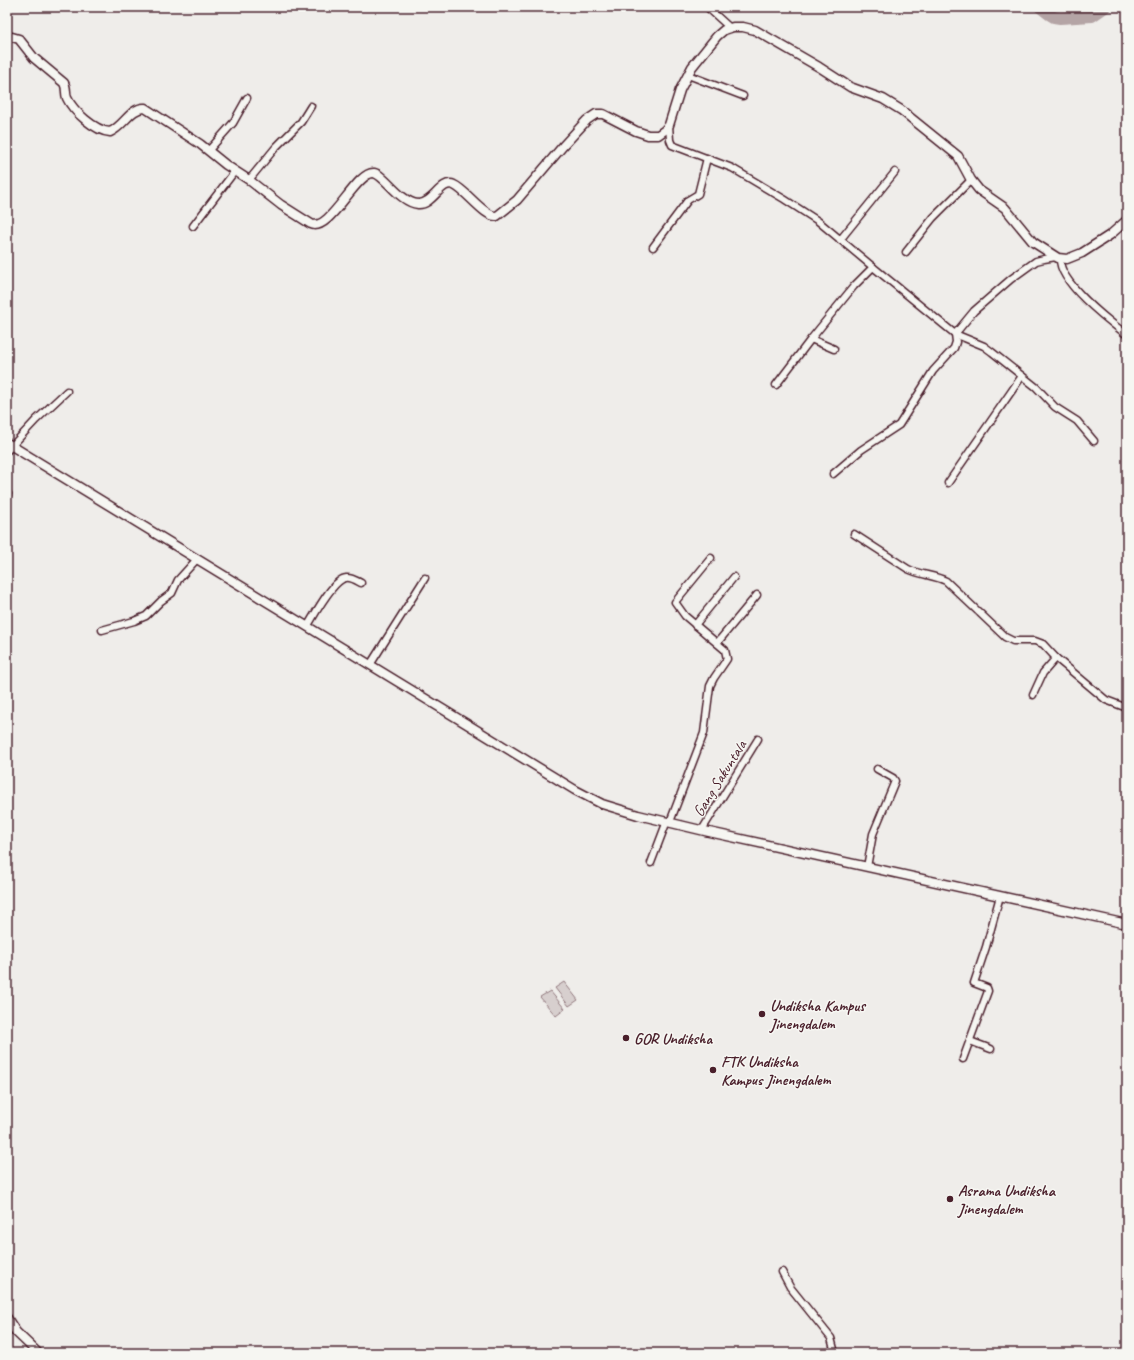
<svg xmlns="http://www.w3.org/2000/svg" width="1134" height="1360" viewBox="0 0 1134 1360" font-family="Caveat,sans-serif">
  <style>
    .green { fill: #d7cfce; stroke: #90777c }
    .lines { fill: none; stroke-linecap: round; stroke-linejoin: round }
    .river { stroke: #b4a4a5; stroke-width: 12 }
    .minor-casing { stroke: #4a1f2b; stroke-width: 9 }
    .tertiary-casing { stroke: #4a1f2b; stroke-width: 11 }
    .minor { stroke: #f6f6f2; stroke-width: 6 }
    .tertiary { stroke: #f6f6f2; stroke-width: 8 }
    .poi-dot { fill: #4a1f2b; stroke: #f6f6f2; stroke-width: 1.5 }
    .labels { text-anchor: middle; stroke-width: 3; stroke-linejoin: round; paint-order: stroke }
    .street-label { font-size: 16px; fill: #4a1f2b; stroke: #f6f6f2 }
    .poi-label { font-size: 16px; font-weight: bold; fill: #4a1f2b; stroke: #f6f6f2; text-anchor: start }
  </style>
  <rect width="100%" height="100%" fill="#efedea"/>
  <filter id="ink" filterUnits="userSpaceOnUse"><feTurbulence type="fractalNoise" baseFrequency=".025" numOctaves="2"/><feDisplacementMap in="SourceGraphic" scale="8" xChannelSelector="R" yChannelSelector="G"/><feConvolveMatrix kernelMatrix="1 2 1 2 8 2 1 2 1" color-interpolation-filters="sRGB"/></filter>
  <g filter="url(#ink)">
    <g class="green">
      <polygon points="564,982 578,1000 569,1006 555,988"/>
      <polygon points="550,991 565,1009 556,1016 540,997"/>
    </g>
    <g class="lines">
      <polyline class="river" points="1040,7 1049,14 1054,17 1060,18 1092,16 1105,7"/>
      <g class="minor-casing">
        <g id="minor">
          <polyline points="707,7 729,27"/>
          <polyline points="688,75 743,96"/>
          <polyline points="669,125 670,140 672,145 732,168 784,199 818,221 873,267"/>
          <polyline points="209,150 233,123 247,98"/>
          <polyline points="249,180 276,147 301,122 311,106"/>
          <polyline points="193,226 235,171"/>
          <polyline points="840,240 895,172"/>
          <polyline points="653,247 688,200 698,194 707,158"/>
          <polyline points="906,252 933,218 971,180"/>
          <path d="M1060,259C1059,283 1109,321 1127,335"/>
          <polyline points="811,339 834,349"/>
          <polyline points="776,385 811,339 854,286 873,267 955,334 984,346 992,352 1036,387 1055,407 1077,421 1094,441"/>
          <polyline points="7,451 36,420 67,391"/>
          <polyline points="833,474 861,450 899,425 933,371 954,348 956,342 955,334 974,311 1011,279 1036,261 1044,259 1056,257"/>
          <polyline points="948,483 1022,376"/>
          <polyline points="7,493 8,494"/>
          <path d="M854,534L908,569C920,575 934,575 946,581L1005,637L1013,641H1035L1043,644L1056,658L1106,700L1127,708"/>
          <polyline points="695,625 734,577"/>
          <path d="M307,627C314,616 333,579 346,578C351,577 357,581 361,583"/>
          <polyline points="102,630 134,621 146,616 161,601 172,593 178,580 197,559"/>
          <polyline points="717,643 757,595"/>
          <polyline points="370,665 425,578"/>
          <polyline points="1033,695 1043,673 1056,658"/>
          <polyline points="670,822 704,733 710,686 714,678 727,659 725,650 685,616 675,602 711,558"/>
          <polyline points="702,830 758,739"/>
          <polyline points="651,863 667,821"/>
          <polyline points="867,867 873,834 895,781 893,778 877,769"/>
          <polyline points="970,1041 991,1049"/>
          <polyline points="963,1059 988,991 987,988 974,983 986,947 1000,896"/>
          <polyline points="782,1272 790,1287 831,1338 835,1353"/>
        </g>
      </g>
      <g class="tertiary-casing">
        <g id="tertiary">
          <path d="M7,38L12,37L19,39L34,58L64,83C67,88 65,93 67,98C73,111 95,131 110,132C123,127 131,107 145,108L200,144L226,165L249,180L281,205L311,224C330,233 356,171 374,173C385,175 399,202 418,204C433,205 441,179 454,185C466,190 485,218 497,216L517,200L563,146L587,120L596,114H603L636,131L648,135H658L665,130L669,125L680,90L692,67L717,36L724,30L733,27H743L755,30L819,67L850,87L883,99L901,110L958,156L971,180L979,190L1005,208L1033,242L1058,258L1067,259L1082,253L1110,235L1127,220"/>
          <polyline points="7,443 575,790 602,804 638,815 709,832 1127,924"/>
          <polyline points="7,1318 16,1332 38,1353"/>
        </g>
      </g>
      <use href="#minor" class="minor"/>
      <use href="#tertiary" class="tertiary"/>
    </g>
  </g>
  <g class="poi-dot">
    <circle cx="762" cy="1014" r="4"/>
    <circle cx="626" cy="1038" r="4"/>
    <circle cx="713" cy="1070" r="4"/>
    <circle cx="950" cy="1199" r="4"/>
  </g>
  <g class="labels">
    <g class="street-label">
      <text transform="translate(719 778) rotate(-58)" y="6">Gang Sakuntala</text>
    </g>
    <g class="poi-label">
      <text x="770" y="1011">Undiksha Kampus<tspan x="770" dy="18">Jinengdalem</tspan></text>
      <text x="634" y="1044">GOR Undiksha</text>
      <text x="721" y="1067">FTK Undiksha<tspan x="721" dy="18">Kampus Jinengdalem</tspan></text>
      <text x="958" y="1196">Asrama Undiksha<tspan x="958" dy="18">Jinengdalem</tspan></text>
    </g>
  </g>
  <rect width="1134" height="1360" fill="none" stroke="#f6f6f2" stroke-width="24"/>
  <rect x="12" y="12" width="1110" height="1336" fill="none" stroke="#4a1f2b" stroke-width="1.5" filter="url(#ink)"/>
</svg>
